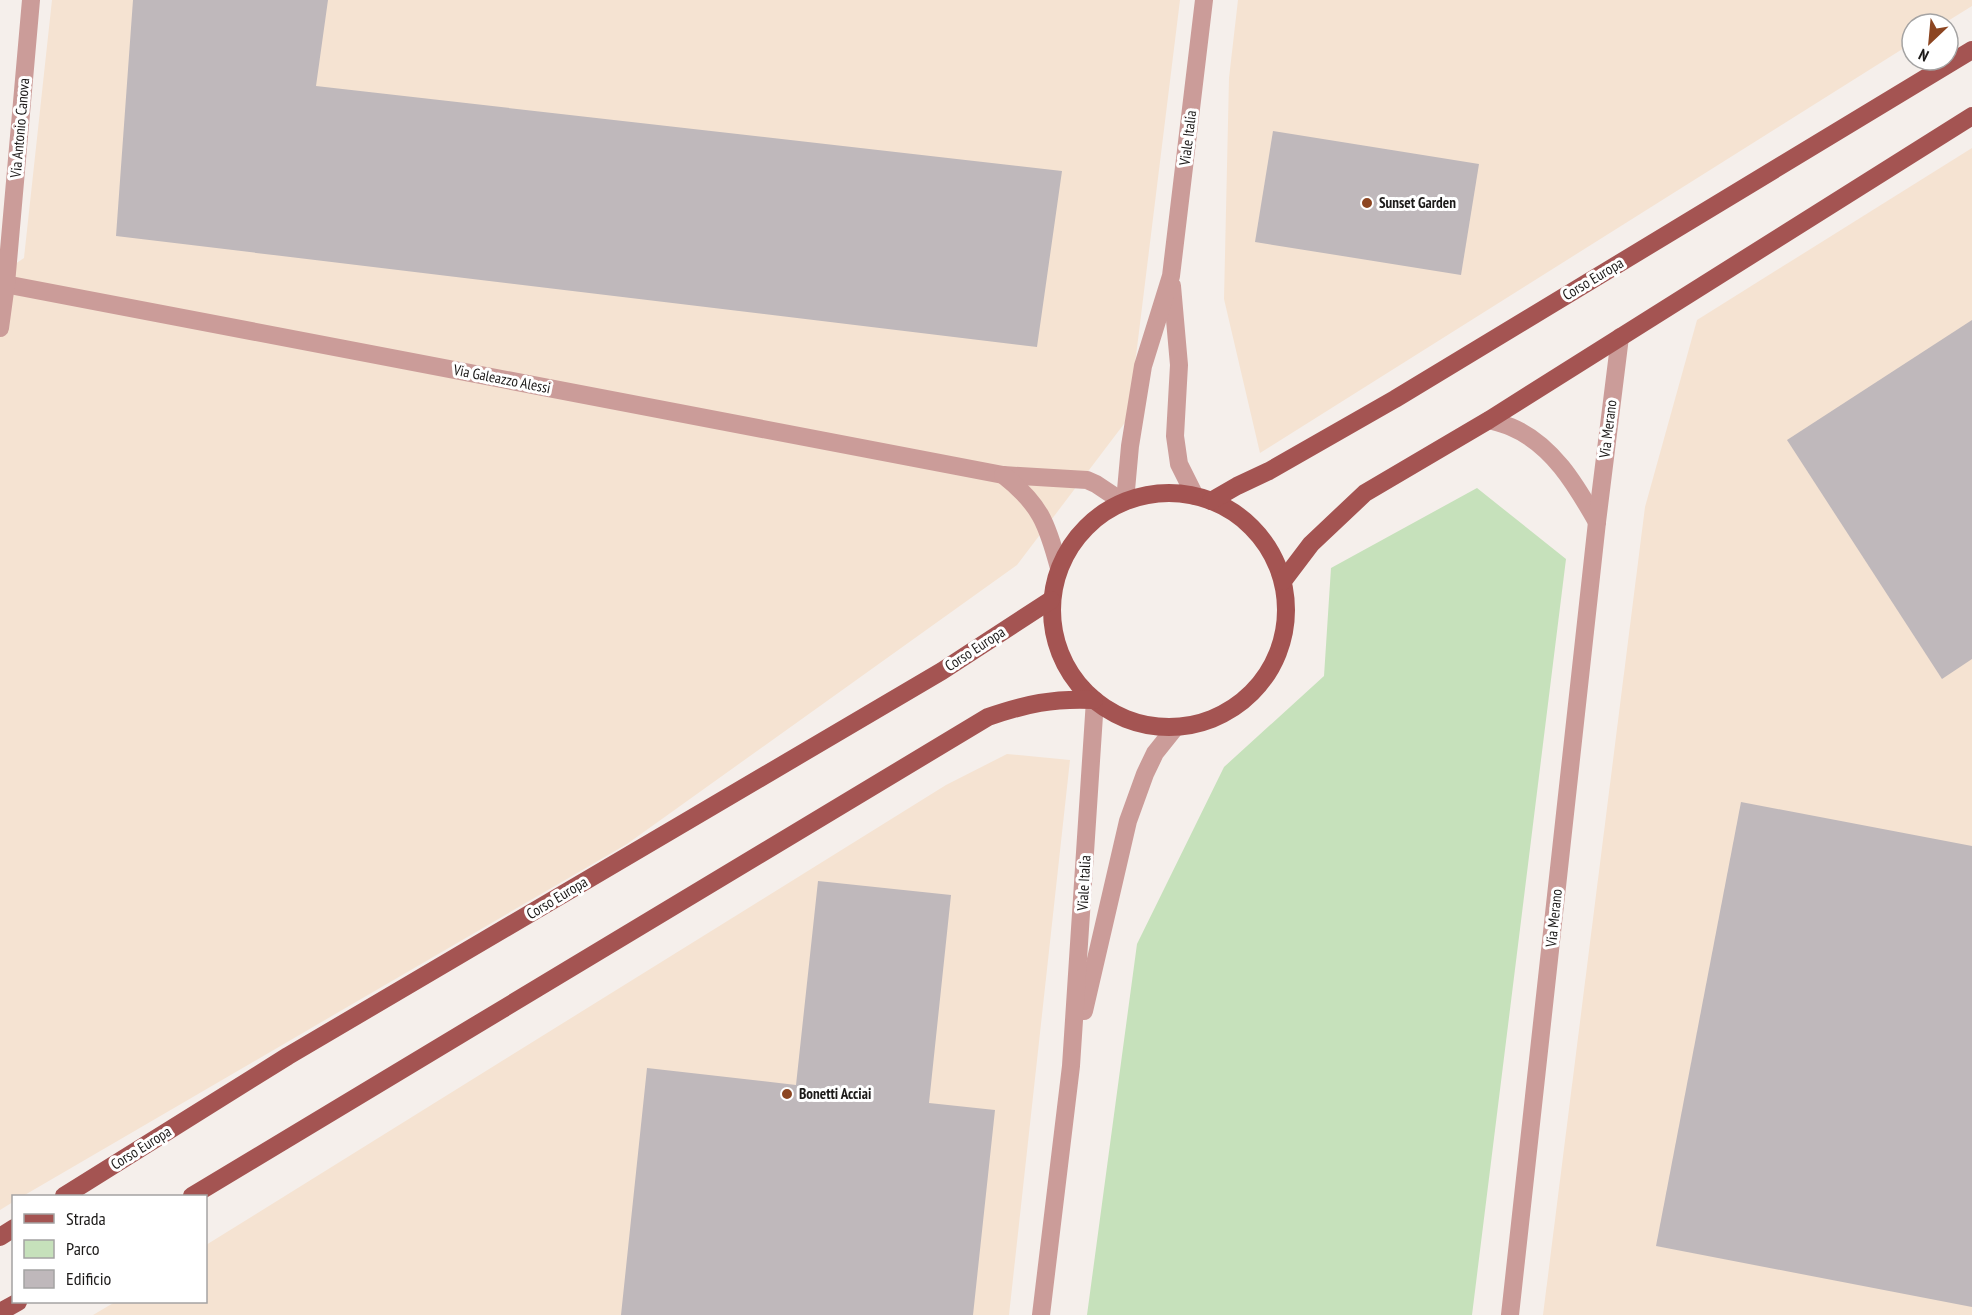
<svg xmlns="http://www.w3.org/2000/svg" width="1972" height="1315" viewBox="0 0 1972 1315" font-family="'PT Sans Narrow',sans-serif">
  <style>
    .industrial { fill: #f5e3d2 }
    .green { fill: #c6e1bb }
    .building { fill: #bfb8bb }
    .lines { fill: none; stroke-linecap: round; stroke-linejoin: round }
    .minor { stroke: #cb9c99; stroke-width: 18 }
    .major { stroke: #a45452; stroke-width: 18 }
    .poi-dot { fill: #8c4521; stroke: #fff; stroke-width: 2 }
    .labels { text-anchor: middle; stroke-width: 6; stroke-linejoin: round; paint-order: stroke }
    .street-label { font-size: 15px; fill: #1c1a19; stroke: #fff }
    .poi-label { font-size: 15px; font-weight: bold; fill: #1c1a19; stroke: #fff; text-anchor: start }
  </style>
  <rect width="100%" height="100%" fill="#f5efeb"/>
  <g class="industrial">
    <polygon points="52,0 1180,0 1135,364 1130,416 1017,565 627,844 23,1196 14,1196 13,1202 0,1210 0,274 24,258"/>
    <polygon points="1238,0 1972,0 1972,6 1943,24 1912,24 1912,43 1260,453 1224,299 1229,78"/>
    <polygon points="1972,148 1972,1315 1543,1315 1645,507 1697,320"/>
    <polygon points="1007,754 1070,760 1009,1315 93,1315 115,1302 206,1302 206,1245 946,785"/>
  </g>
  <polygon class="green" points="1477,488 1566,559 1472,1315 1087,1315 1137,944 1224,767 1324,676 1331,568"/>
  <g class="building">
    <polygon points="133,0 328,0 316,86 1062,171 1037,347 116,236"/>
    <polygon points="1273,131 1479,164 1461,275 1255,242"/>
    <polygon points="1972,320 1972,659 1942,679 1787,440"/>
    <polygon points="1741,802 1972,846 1972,1307 1656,1246"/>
    <polygon points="818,881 951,895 929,1103 995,1110 973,1315 621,1315 647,1068 796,1085"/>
  </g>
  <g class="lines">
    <g class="minor">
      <polyline points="0,283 1003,475 1087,480 1096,484 1123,502"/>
      <polyline points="1172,286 1179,365 1175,436 1179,464 1195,496"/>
      <polyline points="0,328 6,284 31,0"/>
      <path d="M1489,420C1496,422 1504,424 1511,427C1552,444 1576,485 1597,522"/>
      <path d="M1003,475C1040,504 1047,523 1059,568"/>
      <polyline points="1125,501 1130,446 1143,366 1171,276 1204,0"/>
      <polyline points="1084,1011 1128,821 1145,774 1155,753 1175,728"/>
      <polyline points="1041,1315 1071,1066 1095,700"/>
      <polyline points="1510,1315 1597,522 1620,337"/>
    </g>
    <g class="major">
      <circle cx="1169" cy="610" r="117"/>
      <polyline points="1211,501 1237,486 1269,471 1395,399 1972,50"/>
      <polyline points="1283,581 1311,544 1365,493 1489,420 1972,116"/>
      <polyline points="64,1196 288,1056 942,671 1051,600"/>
      <path d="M192,1196L988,717C1026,704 1053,698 1094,700"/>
      <polyline points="0,1237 14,1228"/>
      <polyline points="0,1312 18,1302"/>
    </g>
  </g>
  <g class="poi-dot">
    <circle cx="1367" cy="203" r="6"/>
    <circle cx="787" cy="1094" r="6"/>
  </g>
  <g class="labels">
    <g class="street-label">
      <text transform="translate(20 128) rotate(-85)" y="5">Via Antonio Canova</text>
      <text transform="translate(1188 138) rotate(-83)" y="5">Viale Italia</text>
      <text transform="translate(1593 279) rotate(-31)" y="5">Corso Europa</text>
      <text transform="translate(502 379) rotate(11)" y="5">Via Galeazzo Alessi</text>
      <text transform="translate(1608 429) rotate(-83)" y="5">Via Merano</text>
      <text transform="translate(975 649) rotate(-33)" y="5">Corso Europa</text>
      <text transform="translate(1084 883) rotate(-87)" y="5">Viale Italia</text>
      <text transform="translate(557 898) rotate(-31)" y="5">Corso Europa</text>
      <text transform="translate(1554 918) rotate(-84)" y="5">Via Merano</text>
      <text transform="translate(141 1148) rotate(-32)" y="5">Corso Europa</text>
    </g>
    <g class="poi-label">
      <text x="1379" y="208">Sunset Garden</text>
      <text x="799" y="1099">Bonetti Acciai</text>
    </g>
  </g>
  <rect x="12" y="1195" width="195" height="108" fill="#ffffff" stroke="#a4a3a3" stroke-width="1.5"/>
  <rect x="24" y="1214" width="30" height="9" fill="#a45452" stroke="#a4a3a3" stroke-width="1.5"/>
  <text x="66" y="1225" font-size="18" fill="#1c1a19">Strada</text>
  <rect x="24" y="1240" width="30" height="18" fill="#c6e1bb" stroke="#a4a3a3" stroke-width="1.5"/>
  <text x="66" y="1255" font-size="18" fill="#1c1a19">Parco</text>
  <rect x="24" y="1270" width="30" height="18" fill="#bfb8bb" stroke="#a4a3a3" stroke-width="1.5"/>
  <text x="66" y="1285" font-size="18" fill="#1c1a19">Edificio</text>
  <g transform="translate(1930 42) rotate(206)"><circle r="28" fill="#ffffff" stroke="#a4a3a3" stroke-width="1.5"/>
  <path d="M0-4.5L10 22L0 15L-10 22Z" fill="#8c4521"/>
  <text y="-9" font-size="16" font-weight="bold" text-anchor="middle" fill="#1c1a19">N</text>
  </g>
</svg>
